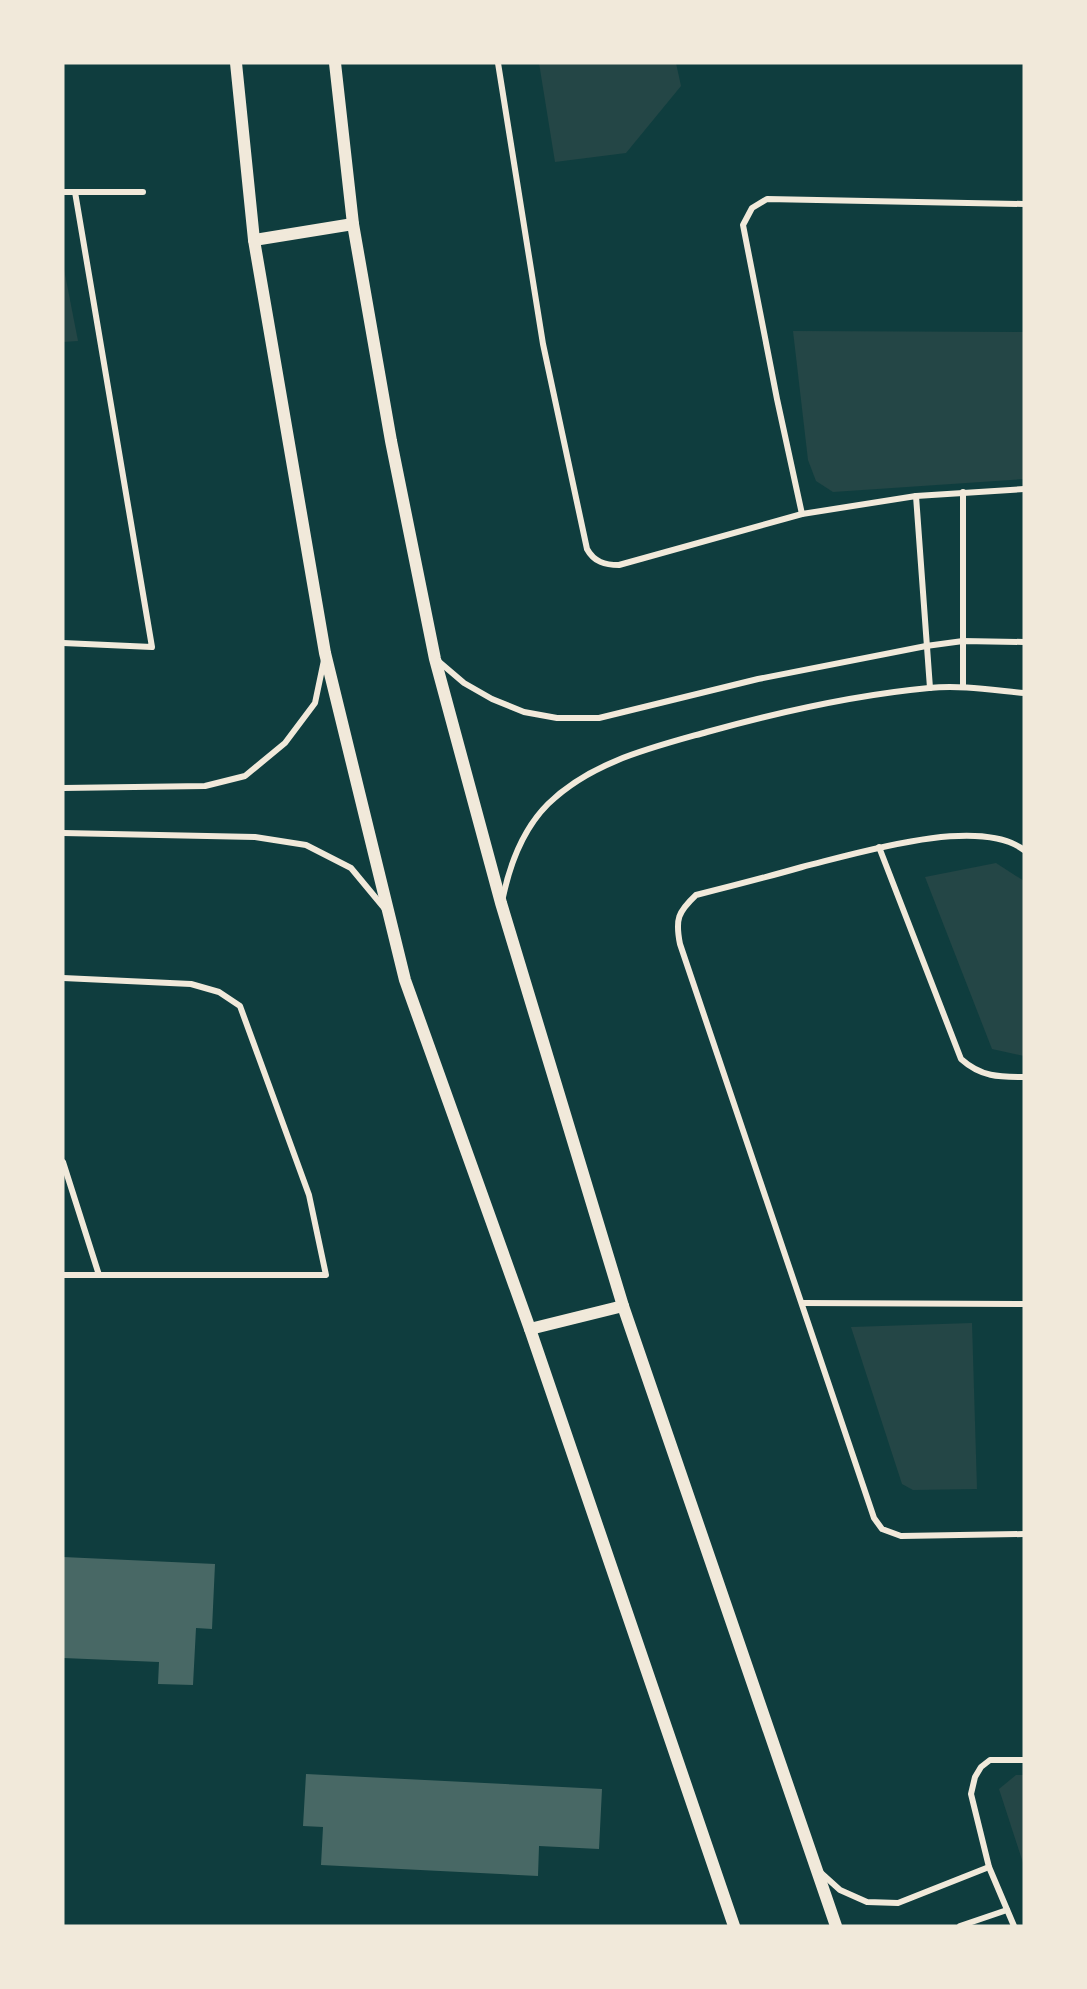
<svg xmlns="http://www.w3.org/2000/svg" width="1087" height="1989" viewBox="0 0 1087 1989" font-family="'Space Grotesk',sans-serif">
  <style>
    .green { fill: #244646 }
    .building { fill: #486865 }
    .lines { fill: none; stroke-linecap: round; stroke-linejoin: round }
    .minor { stroke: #f1e9da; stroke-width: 6 }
    .secondary { stroke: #f1e9da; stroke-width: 12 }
  </style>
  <rect width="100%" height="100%" fill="#0f3d3e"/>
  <g class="green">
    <polygon points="539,63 676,63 681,86 626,153 555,162"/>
    <polygon points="63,264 78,341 63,342"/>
    <polygon points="793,331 1024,332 1024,479 833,492 816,481 808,460"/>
    <polygon points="996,863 1024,881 1024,1056 992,1049 925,877"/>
    <polygon points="972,1323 977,1489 913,1490 902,1484 851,1327"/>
    <polygon points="1016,1775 1024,1775 1024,1866 999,1789"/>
  </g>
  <g class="building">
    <polygon points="63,1557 215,1564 212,1629 196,1628 193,1685 158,1684 159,1662 63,1658"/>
    <polygon points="306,1774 602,1789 599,1849 539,1846 538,1876 321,1865 323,1827 303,1826"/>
  </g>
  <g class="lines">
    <g class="minor">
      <path d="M498,63L543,344L587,549C594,562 605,565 619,565L802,514L916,496L1024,489"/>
      <polyline points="63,192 143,192"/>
      <polyline points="963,492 963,687"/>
      <polyline points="916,496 930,688"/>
      <polyline points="802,514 777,399 743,225 752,208 767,199 1024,204"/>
      <polyline points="63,643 152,647 75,192"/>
      <polyline points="437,660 464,683 492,699 524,712 557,718 599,718 758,679 926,646 963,641 1024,642"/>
      <polyline points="63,788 205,786 245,776 285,743 315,703 324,660"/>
      <polyline points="63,833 255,837 306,845 351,868 385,909"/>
      <path d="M879,847L961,1059C981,1077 999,1077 1024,1077"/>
      <path d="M1024,850C978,815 855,854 802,867C767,877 732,886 696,895C678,912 675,919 680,944L874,1518L882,1529L901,1536L1024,1534"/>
      <path d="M503,897C510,864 523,829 548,804C591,762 650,748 707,732C779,712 854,695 929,688C961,685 992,690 1024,693"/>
      <polyline points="63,978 191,984 219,992 240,1006 309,1195 326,1275 63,1275"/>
      <polyline points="63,1162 99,1275"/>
      <polyline points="802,1303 1024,1304"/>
      <polyline points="820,1872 840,1890 867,1902 898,1903 989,1867"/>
      <polyline points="960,1926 1007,1910"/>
      <polyline points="1014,1926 989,1867 971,1794 975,1777 981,1767 990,1760 1024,1760"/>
    </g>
    <g class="secondary">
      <polyline points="236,63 254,240 325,653 405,980 530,1329 734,1926"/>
      <polyline points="335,63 353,224 391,441 435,659 501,903 623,1306 836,1926"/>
      <polyline points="254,240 353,224"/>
      <polyline points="530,1329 623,1306"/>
    </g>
  </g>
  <rect width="1087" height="1989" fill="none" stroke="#f1e9da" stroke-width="129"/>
</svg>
